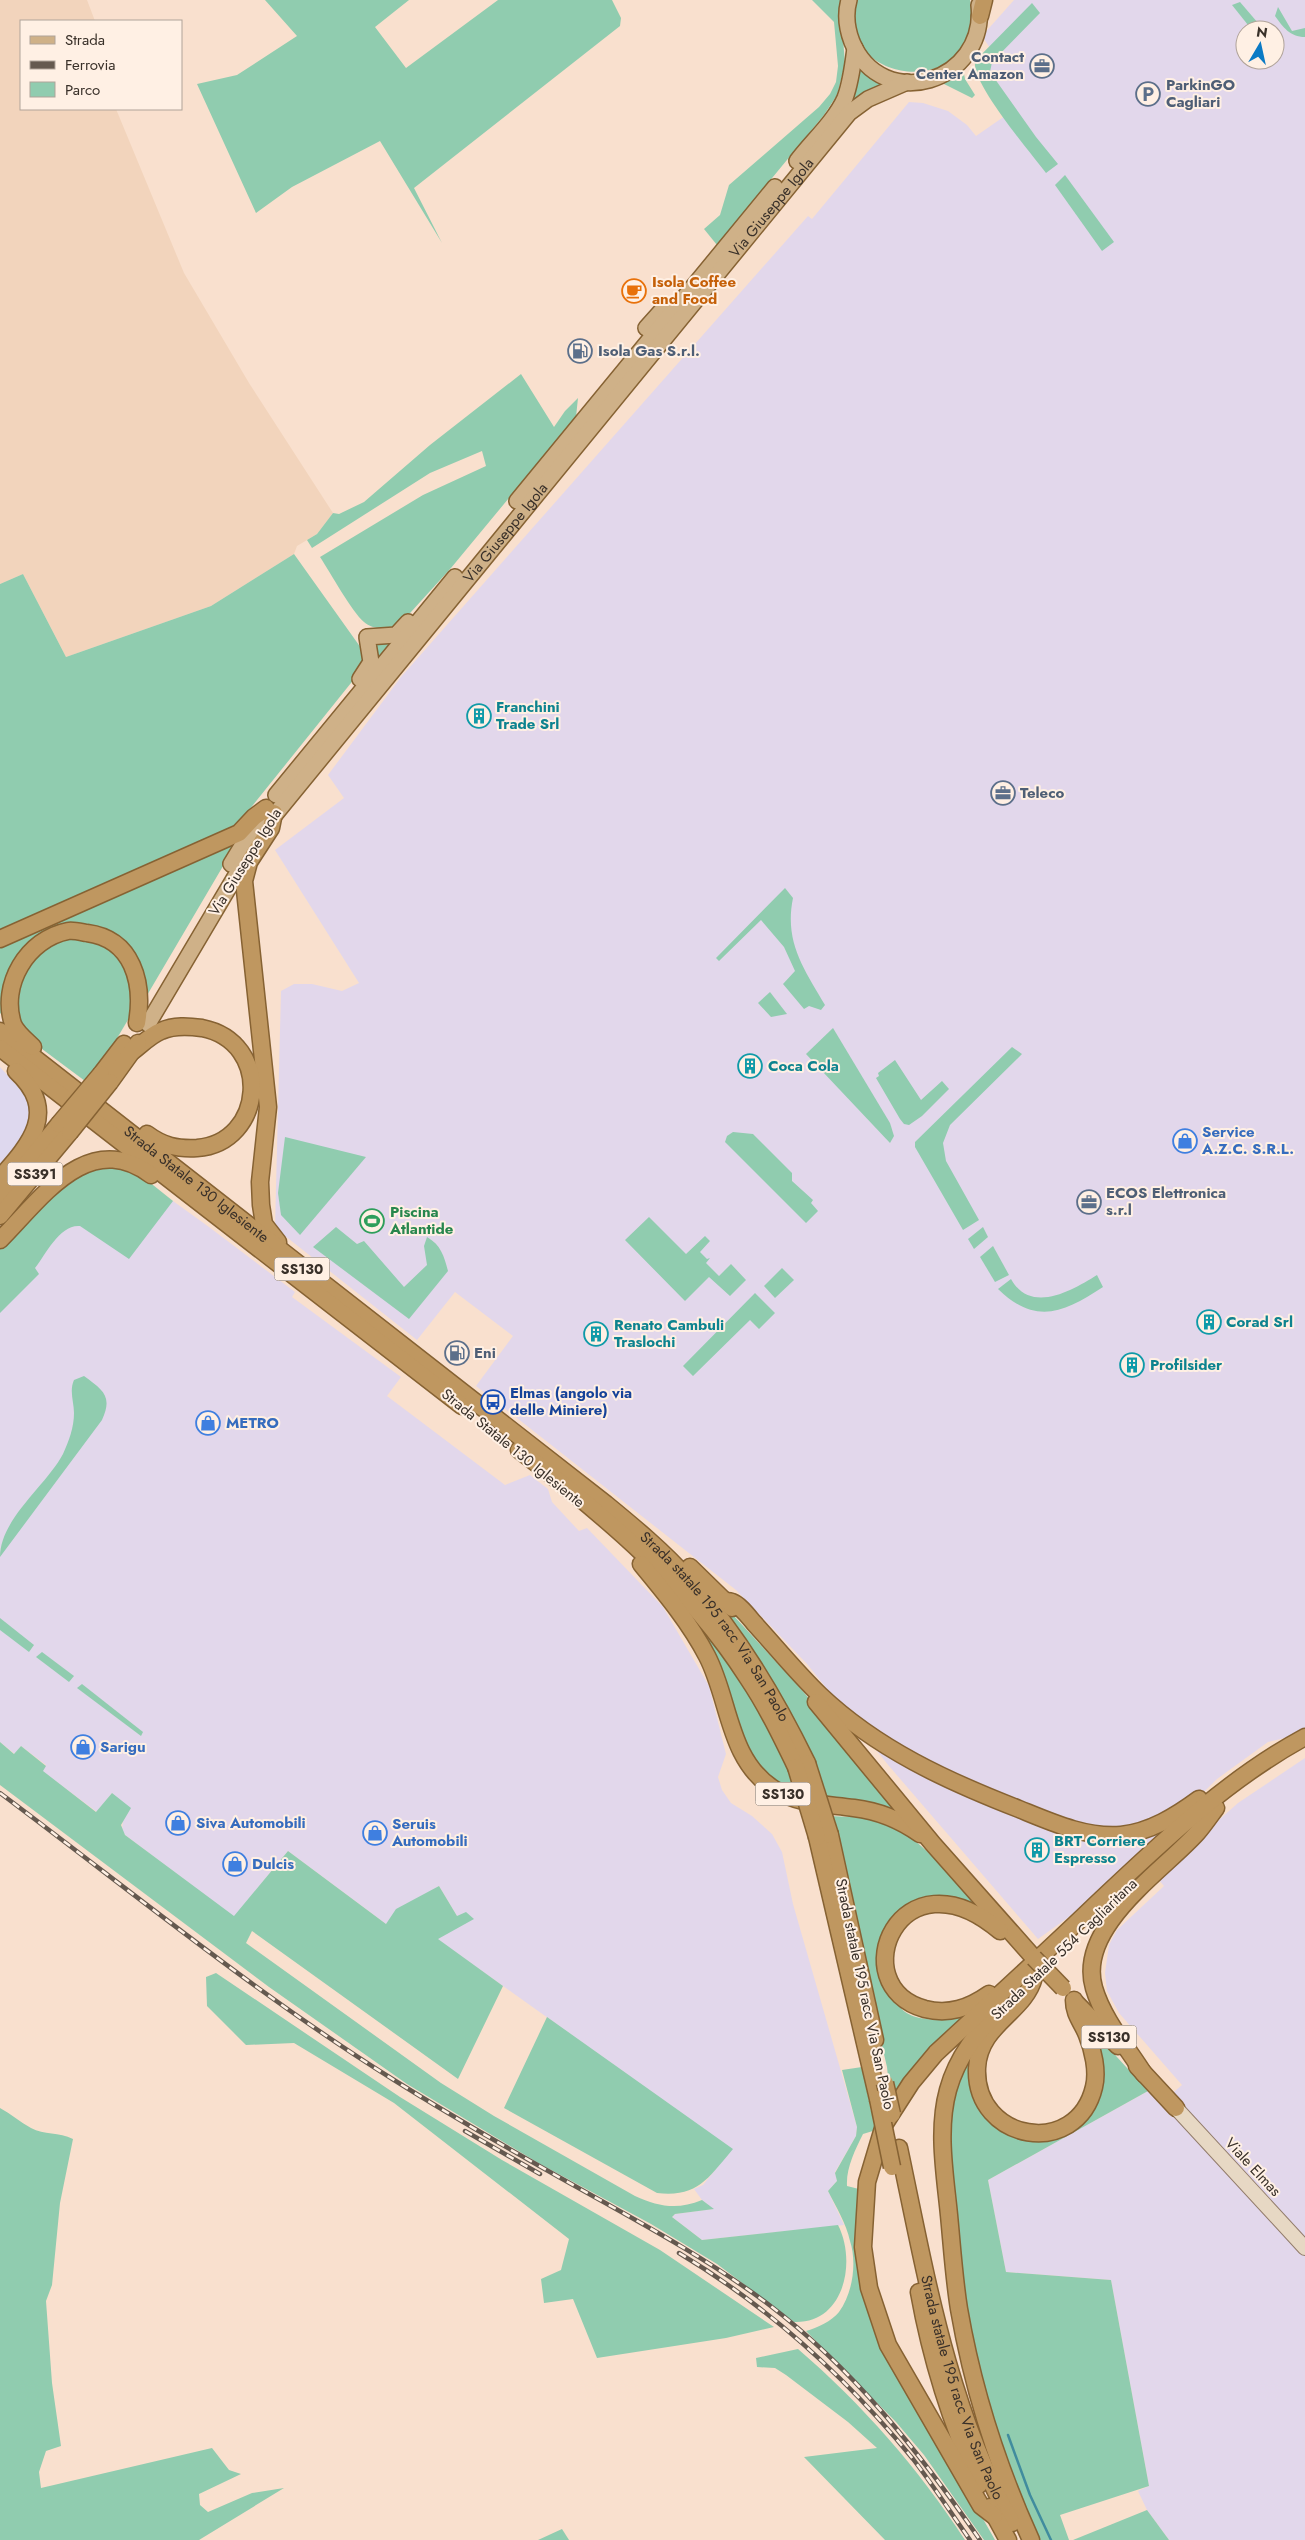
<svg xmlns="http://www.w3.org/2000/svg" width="1305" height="2540" viewBox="0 0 1305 2540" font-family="Jost,sans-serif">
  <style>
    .commercial { fill: #ded8ee }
    .industrial { fill: #e2d7eb; fill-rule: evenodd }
    .built { fill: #f2d4bc }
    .green { fill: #90ccaf }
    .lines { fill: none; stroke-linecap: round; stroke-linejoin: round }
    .stream { stroke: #408c9e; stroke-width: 2.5 }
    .secondary-casing { stroke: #927c6b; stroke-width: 16 }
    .primary-casing { stroke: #866233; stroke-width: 18 }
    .trunk-casing { stroke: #866233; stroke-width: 19 }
    .secondary { stroke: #e7d8c4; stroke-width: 14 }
    .primary { stroke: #cfb188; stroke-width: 15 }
    .trunk { stroke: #bf9760; stroke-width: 16 }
    .rail-casing { stroke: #65594f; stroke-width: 4.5 }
    .rail { stroke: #fff0e4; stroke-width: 2.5; stroke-dasharray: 8; stroke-linecap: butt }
    .trunk-bridge-casing { stroke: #866233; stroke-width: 19; stroke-linecap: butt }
    .trunk-bridge { stroke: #bf9760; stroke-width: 16 }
    .labels { text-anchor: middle; stroke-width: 4; stroke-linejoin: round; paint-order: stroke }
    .shield { fill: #fff0e4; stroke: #746a61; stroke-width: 1 }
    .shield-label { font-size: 14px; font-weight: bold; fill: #393029 }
    .service-label { font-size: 15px; font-weight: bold; fill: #4e5e75; stroke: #fff0e4; text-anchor: start }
    .street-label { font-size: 15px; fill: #393029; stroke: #fff0e4 }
    .food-label { font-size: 15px; font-weight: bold; fill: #c56008; stroke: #fff0e4; text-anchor: start }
    .culture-label { font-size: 15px; font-weight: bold; fill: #0d838f; stroke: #fff0e4; text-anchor: start }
    .shop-label { font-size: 15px; font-weight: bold; fill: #366cbe; stroke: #fff0e4; text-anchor: start }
    .leisure-label { font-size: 15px; font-weight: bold; fill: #27864d; stroke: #fff0e4; text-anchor: start }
    .transit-label { font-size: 15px; font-weight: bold; fill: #164399; stroke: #fff0e4; text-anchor: start }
  </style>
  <rect width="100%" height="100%" fill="#f9e0ce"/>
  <polygon class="commercial" points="0,1067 28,1098 32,1125 0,1171"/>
  <g class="industrial">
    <path d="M1014,0H1305V1729L1293,1736L1268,1742L1217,1779L1146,1849L1080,1909L1038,1939L889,1766L807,1664L736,1590L476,1386L513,1336L455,1292L417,1340L275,1228L281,991L294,984H312L342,991L359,983L275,850L344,798L328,775L401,677L808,216L812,219L909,102L923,103L948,111L967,125L976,136L1015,109L990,72L991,62L996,57L982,36ZM1245,30H1275V60H1245Z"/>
    <polygon points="81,1187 173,1201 209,1227 295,1292 292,1297 401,1377 387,1396 505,1485 530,1475 548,1489 552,1502 579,1531 587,1528 663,1607 709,1686 726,1754 718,1777 722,1790 731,1803 752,1816 772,1834 782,1852 793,1904 857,2127 856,2136 835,2172 837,2181 828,2191 844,2225 702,2240 672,2217 675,2214 713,2209 702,2200 694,2189 703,2185 732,2149 437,1939 457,1916 439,1886 386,1924 288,1851 234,1917 125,1835 122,1830 123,1820 112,1793 97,1812 42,1771 46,1765 21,1746 15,1754 0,1742 0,1270"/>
    <polygon points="1305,1758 1305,2540 1169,2540 1147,2510 1138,2491 1149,2486 1111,2280 1006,2272 988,2180 1148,2091 1160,2104 1182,2085 1119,2013 1107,1991 1105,1973 1109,1945 1117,1930 1164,1886 1157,1878 1174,1860 1238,1803"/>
  </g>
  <polygon class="built" points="0,0 87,0 95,21 21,21 21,109 116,109 184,273 249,383 333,513 317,534 297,546 294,554 211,606 66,657 23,574 0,584"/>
  <g class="green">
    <polygon points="265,0 409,0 375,27 406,68 498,0 612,0 621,18 620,26 414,188 442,243 380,141 292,187 256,213 197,84 237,75 297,36"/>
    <polygon points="812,0 840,0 845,64 837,95 824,115 717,245 704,229 720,215 729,185 819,107 830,94 836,82 838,66 834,22"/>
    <path d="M856,0H970C987,102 832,89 856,0Z"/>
    <polygon points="1240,2 1264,30 1252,30 1232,5"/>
    <path d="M1032,3L1040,13L992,62L990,72L1036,137L1058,164L1046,173C1030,152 971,83 975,61Z"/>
    <path d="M1278,7L1292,31L1305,28V37C1290,37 1283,27 1275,16Z"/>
    <polygon points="863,66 883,83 852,101 850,98 858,69"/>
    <polygon points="963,69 965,79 975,95 972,98 944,84 944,80"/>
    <polygon points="1065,175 1114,242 1102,251 1055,185"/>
    <path d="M521,374L554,427L565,411L578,398L576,417L451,568L401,623C390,629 374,631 364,622C352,612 330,572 320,557L423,495L486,466L482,451L430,473L312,548L307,540L317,534L333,513L339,514L364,502L430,445Z"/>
    <polygon points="294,554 366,655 363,668 233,830 0,933 0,584 23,574 66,657 211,606"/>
    <polygon points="393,640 377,659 373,644"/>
    <path d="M235,840L236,844L146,997L116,936C78,918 67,929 30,943L8,1020L0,1013V944Z"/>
    <path d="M785,888L793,898C784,942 804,969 825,1005L821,1010L809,1006L804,1009L783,984L795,971L784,947L761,920L719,961L716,958Z"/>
    <polygon points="64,937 110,944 132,972 132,1013 113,1045 85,1081 34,1043 17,1016 14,989 27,960"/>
    <polygon points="770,992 787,1014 771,1017 758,1003"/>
    <polygon points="833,1028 890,1123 894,1136 890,1143 806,1054"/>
    <polygon points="1012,1047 1022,1054 950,1125 943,1143 946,1161 979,1220 963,1230 915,1147 915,1142"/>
    <polygon points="895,1060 921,1100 942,1081 949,1089 922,1116 909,1125 904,1124 900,1119 876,1078 879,1076 878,1073"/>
    <polygon points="733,1132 753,1134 792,1173 792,1181 813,1200 811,1203 818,1211 806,1223 725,1142 727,1136"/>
    <polygon points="285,1137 366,1157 300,1235 281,1215 278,1193"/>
    <path d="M116,1165L138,1173L173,1201L129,1259L80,1226C60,1224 46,1254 35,1268L39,1274L0,1313V1246L77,1173Z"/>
    <polygon points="649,1217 686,1254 705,1236 710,1241 700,1252 707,1259 710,1258 706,1263 719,1276 731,1264 746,1280 730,1296 709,1277 685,1301 625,1240"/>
    <path d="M336,1227L357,1244L364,1241L404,1287L427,1265L424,1246L427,1237C441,1245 444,1256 448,1271L409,1319L313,1247Z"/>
    <polygon points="983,1227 988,1237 974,1249 968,1239"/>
    <polygon points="993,1246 1009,1275 995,1282 980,1257"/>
    <polygon points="782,1268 794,1280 775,1298 764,1286"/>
    <path d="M1097,1275L1103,1287C1065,1312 1036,1326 998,1289L1011,1279C1031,1315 1073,1290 1097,1275Z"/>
    <polygon points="755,1293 775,1313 759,1329 750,1320 693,1376 683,1366"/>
    <path d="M84,1376C103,1390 113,1396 102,1420L0,1557C0,1519 46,1486 63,1454C69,1441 74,1427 74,1413C74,1402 69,1391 74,1380Z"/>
    <polygon points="683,1601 787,1708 767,1671 725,1610 733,1615 801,1689 912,1822 787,1793 752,1760"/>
    <polygon points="0,1618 34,1645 29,1652 0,1630"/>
    <polygon points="42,1652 74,1676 69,1682 36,1657"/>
    <polygon points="82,1684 143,1732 141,1736 77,1688"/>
    <path d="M0,1742L14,1754L21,1746L46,1766L43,1771L96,1812L112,1793L131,1808L121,1825L125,1835L234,1916L288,1851L386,1924L396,1909L439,1886L457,1916L466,1912L474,1919L438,1939L503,1986L458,2079L252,1931L246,1943L441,2083L494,2116L635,2196C659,2207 678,2210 702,2200L714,2209L675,2214L672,2217L702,2240L838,2225C857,2262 844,2324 794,2322L717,2264L651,2224L540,2164L407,2084L269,1987L0,1785Z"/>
    <path d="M828,1816C844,1817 860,1816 875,1820C919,1832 948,1875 979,1906L978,1909L956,1900L885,1932C888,1949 891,1988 896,2001C907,2025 947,2021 967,2014L876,2130L863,2134C855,2150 846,2168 847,2186L859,2189L856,2226L858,2246L894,2362L995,2540H984L924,2455L896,2422L806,2331C817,2328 832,2321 839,2312C853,2293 857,2262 850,2241C846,2223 836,2207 828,2191L837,2181L835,2173L856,2136L857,2127L842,2070L862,2067L871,2111L888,2077L887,2067Z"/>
    <polygon points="216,1973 400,2097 502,2160 660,2250 774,2327 726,2338 597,2358 573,2299 544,2303 541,2279 561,2270 569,2239 394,2103 294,2043 246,2045 207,2006 206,1977"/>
    <path d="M547,2017L733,2149C709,2177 698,2198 657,2193L504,2108Z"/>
    <polygon points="1093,2034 1096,2034 1148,2091 988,2180 1006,2272 1111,2280 1149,2486 1060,2515 1069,2540 1035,2540 1006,2472 967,2324 950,2140 954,2098 962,2071 971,2056 972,2089 1020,2135 1090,2109"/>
    <path d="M0,2108C11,2114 20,2122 31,2128C44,2135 59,2132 73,2139L60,2203L52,2285L46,2301L52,2383L61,2446L46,2451L39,2472L41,2488L212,2448L229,2470L241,2474L199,2494L200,2505L208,2512L252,2493L284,2488L199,2540H0Z"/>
    <path d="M798,2349C862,2404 919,2469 965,2540H885L804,2457L877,2448L848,2422L786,2375L775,2368L757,2367L756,2358Z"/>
    <polygon points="1147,2510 1169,2540 1073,2540"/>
    <polygon points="562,2529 569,2540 538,2540"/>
  </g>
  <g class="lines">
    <polyline class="stream" points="1008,2435 1030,2495 1051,2540"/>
    <g class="secondary-casing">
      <polyline id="secondary" points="1176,2108 1305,2248"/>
    </g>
    <g class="primary-casing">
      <g id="primary">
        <path d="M849,0C845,14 847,29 852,42C882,114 987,83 979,5"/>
        <path d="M797,161C812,141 834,122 845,98C851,82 853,64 855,48"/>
        <polyline points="646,328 663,309"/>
        <polyline points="517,501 775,187"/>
        <polyline points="360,679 371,662 367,637 396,635 408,622"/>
        <polyline points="276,795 455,577"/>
        <path id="s1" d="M268,823L849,113L868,99L907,82"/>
        <polyline points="231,864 261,815"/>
        <polyline points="148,1024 248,855"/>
      </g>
    </g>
    <g class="trunk-casing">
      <g id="trunk">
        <polyline points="980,16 984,0"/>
        <polyline points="274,813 271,828 249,862 244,881 268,1107 260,1182 261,1205 264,1224 278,1242"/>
        <polyline points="0,939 239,833 254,817 266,808"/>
        <path id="s2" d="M0,1031L606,1504C634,1527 663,1551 687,1578C737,1633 775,1697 807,1763"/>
        <path d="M33,1047C27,1041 16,1032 13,1024C0,985 27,939 68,931C73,930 81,932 87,933C133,939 144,983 137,1023"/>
        <polyline points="0,1048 462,1406"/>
        <path d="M133,1051C142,1044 151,1035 161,1031C174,1025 188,1026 202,1028C273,1042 265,1143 197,1148C177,1149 163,1146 147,1134"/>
        <polyline points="101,1074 124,1044"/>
        <polyline points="110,1082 138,1043"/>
        <path d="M0,1178C31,1143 59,1111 16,1071"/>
        <polyline points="0,1196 59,1124"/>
        <polyline points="0,1216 70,1132"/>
        <path d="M0,1240C41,1199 88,1128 151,1175"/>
        <path d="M519,1450C604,1515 689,1586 747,1677C766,1705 781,1736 796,1767"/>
        <path d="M641,1564C665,1593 690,1623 707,1656C730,1700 728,1760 774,1789C799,1805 825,1804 854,1808C879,1811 899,1819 920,1834"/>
        <polyline points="690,1567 732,1608"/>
        <path d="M725,1601C727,1601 730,1601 732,1602C740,1605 748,1616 754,1623C776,1647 797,1673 820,1695C877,1749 947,1781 1019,1809C1051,1822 1086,1838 1121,1835C1150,1832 1176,1816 1199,1799"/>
        <polyline points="816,1702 933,1844 1034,1958"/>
        <polyline points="830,1835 875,2040"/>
        <polyline points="817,1837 878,2099"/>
        <path d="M1034,1977C1025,2013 979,2024 977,2068C974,2142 1077,2159 1094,2087C1098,2071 1093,2050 1087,2035C1082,2022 1074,2015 1074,2000"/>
        <path d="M989,1994C969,2008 949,2015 925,2009C841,1986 900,1846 1000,1931"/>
        <polyline points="1076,2003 1118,2046"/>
        <path d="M1001,2008C977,2032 957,2057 948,2090C937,2130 945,2174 949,2215C952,2246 954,2278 959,2309C973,2390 997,2465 1031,2540"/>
        <polyline points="1137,2066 1176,2108"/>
        <path d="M1144,2074C1127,2047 1103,2019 1094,1988C1076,1927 1163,1871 1197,1833C1204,1825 1210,1816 1216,1808"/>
        <path id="s3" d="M899,2148C926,2276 948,2408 1012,2523"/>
        <path d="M919,2292C931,2359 951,2423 979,2485"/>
        <polyline points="990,2507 1008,2540"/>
        <path d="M994,2516L981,2506L888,2345L869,2288L863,2247L867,2182L884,2125L911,2083L936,2053C988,2005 1041,1957 1092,1908C1159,1845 1224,1781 1305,1737"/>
      </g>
    </g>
    <use href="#secondary" class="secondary"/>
    <use href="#primary" class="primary"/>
    <use href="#trunk" class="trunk"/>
    <g class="rail-casing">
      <g id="rail">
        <path d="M0,1793C130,1890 256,1994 394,2080C445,2112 497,2142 550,2172C624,2214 700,2253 768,2304C854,2369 920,2453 980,2540"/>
        <polyline points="465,2131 540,2174"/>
        <path d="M679,2253C769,2307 847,2378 913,2459C933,2485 951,2513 970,2540"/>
      </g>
    </g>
    <use href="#rail" class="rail"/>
    <g class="trunk-bridge-casing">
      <g id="trunk-bridge">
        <polyline points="59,1124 101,1074"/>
        <polyline points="70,1132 110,1082"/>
        <polyline points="807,1763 830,1835"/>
        <polyline points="796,1767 817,1837"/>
        <polyline points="1034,1958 1063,1988"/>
        <polyline points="885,2083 892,2114"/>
        <polyline points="878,2099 892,2167"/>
      </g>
    </g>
    <use href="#trunk-bridge" class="trunk-bridge"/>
  </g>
  <defs>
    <g id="office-ring" transform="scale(1.25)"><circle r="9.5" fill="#fff0e4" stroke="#5c6f8a" stroke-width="1.5"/><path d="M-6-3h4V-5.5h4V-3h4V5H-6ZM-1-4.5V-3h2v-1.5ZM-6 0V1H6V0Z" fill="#5c6f8a"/></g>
    <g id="parking-ring" transform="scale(1.25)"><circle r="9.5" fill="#fff0e4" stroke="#5c6f8a" stroke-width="1.5"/><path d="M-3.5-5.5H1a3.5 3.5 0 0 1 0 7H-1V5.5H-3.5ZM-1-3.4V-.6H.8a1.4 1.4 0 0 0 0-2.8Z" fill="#5c6f8a"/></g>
    <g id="cafe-ring" transform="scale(1.25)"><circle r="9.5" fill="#fff0e4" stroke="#e8710a" stroke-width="1.5"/><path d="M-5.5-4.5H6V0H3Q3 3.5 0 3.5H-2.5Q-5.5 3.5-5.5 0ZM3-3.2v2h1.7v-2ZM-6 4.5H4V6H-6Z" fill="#e8710a"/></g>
    <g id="fuel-ring" transform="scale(1.25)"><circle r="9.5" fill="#fff0e4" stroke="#5c6f8a" stroke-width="1.5"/><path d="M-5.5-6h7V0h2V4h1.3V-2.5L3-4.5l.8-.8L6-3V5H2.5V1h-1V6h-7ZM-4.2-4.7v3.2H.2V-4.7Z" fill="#5c6f8a"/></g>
    <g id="building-ring" transform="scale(1.25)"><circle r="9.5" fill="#fff0e4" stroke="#0f9aa8" stroke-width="1.5"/><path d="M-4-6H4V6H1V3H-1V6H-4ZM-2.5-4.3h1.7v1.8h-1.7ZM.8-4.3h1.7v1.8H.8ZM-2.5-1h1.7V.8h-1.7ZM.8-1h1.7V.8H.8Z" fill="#0f9aa8"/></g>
    <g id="shop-ring" transform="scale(1.25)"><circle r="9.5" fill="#fff0e4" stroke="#3f7fe0" stroke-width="1.5"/><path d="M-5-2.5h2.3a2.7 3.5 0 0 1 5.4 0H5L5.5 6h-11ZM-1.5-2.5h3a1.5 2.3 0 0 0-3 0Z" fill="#3f7fe0"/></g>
    <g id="stadium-ring" transform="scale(1.25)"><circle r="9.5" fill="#fff0e4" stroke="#2e9e5b" stroke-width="1.5"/><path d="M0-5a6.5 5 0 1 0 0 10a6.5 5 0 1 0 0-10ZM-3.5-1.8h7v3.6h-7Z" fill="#2e9e5b"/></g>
    <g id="bus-ring" transform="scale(1.25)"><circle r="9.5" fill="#fff0e4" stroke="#1a4fb4" stroke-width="1.5"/><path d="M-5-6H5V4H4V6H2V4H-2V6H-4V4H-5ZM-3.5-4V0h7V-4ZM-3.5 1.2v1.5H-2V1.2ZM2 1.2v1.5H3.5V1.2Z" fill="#1a4fb4"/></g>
  </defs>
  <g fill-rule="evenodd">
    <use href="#office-ring" x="1042" y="66"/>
    <use href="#parking-ring" x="1148" y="94"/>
    <use href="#cafe-ring" x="634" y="291"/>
    <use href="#fuel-ring" x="580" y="351"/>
    <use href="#building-ring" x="479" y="716"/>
    <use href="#office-ring" x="1003" y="793"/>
    <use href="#building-ring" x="750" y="1066"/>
    <use href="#shop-ring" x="1185" y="1141"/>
    <use href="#office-ring" x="1089" y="1202"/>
    <use href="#stadium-ring" x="372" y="1221"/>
    <use href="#building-ring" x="1209" y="1322"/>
    <use href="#building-ring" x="596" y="1334"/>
    <use href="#fuel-ring" x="457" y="1353"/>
    <use href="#building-ring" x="1132" y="1365"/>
    <use href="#bus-ring" x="493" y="1402"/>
    <use href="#shop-ring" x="208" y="1423"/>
    <use href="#shop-ring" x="83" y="1747"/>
    <use href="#shop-ring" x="178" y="1823"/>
    <use href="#shop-ring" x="375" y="1833"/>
    <use href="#building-ring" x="1037" y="1850"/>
    <use href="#shop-ring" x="235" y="1864"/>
  </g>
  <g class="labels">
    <g class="shield">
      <rect x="7.5" y="1162.5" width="55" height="23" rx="4"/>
      <rect x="274.5" y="1257.5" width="55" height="23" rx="4"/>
      <rect x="755.5" y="1782.5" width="55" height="23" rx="4"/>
      <rect x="1081.5" y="2025.5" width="55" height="23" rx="4"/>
    </g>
    <g class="shield-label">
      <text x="35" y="1179">SS391</text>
      <text x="302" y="1274">SS130</text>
      <text x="783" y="1799">SS130</text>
      <text x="1109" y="2042">SS130</text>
    </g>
    <g class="service-label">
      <text x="1024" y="62" text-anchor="end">Contact<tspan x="1024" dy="17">Center Amazon</tspan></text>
      <text x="1166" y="90">ParkinGO<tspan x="1166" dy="17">Cagliari</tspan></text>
      <text x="598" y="356">Isola Gas S.r.l.</text>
      <text x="1020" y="798">Teleco</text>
      <text x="1106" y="1198">ECOS Elettronica<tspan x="1106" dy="17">s.r.l</tspan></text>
      <text x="474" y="1358">Eni</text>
    </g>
    <g class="street-label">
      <text dy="5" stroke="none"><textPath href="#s1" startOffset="795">Via Giuseppe Igola</textPath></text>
      <text dy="5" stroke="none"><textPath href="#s1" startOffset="375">Via Giuseppe Igola</textPath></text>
      <text transform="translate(245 862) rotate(-58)" y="5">Via Giuseppe Igola</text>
      <text dy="5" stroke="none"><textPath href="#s2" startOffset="249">Strada Statale 130 Iglesiente</textPath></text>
      <text transform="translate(513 1448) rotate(39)" y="5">Strada Statale 130 Iglesiente</text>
      <text dy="5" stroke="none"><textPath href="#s2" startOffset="934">Strada statale 195 racc Via San Paolo</textPath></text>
      <text transform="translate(1064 1949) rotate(-44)" y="5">Strada Statale 554 Cagliaritana</text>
      <text transform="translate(865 1994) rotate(78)" y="5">Strada statale 195 racc Via San Paolo</text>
      <text transform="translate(1253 2167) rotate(47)" y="5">Viale Elmas</text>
      <text dy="5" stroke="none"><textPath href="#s3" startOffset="248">Strada statale 195 racc Via San Paolo</textPath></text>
    </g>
    <g class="food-label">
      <text x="652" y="287">Isola Coffee<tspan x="652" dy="17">and Food</tspan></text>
    </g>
    <g class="culture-label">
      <text x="496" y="712">Franchini<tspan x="496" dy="17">Trade Srl</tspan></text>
      <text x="768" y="1071">Coca Cola</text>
      <text x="1226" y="1327">Corad Srl</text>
      <text x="614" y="1330">Renato Cambuli<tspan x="614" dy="17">Traslochi</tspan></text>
      <text x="1150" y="1370">Profilsider</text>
      <text x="1054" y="1846">BRT Corriere<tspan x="1054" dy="17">Espresso</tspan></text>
    </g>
    <g class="shop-label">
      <text x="1202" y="1137">Service<tspan x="1202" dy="17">A.Z.C. S.R.L.</tspan></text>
      <text x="226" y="1428">METRO</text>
      <text x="100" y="1752">Sarigu</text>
      <text x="196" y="1828">Siva Automobili</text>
      <text x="392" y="1829">Seruis<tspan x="392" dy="17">Automobili</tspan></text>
      <text x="252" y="1869">Dulcis</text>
    </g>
    <g class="leisure-label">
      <text x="390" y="1217">Piscina<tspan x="390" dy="17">Atlantide</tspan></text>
    </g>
    <g class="transit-label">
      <text x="510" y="1398">Elmas (angolo via<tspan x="510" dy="17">delle Miniere)</tspan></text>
    </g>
  </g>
  <rect x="20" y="20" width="162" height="90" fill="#fff0e4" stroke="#b0a399"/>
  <rect x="30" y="36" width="25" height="8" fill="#cfb188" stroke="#b0a399"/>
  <text x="65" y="45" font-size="15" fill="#393029">Strada</text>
  <rect x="30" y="61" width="25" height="8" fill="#65594f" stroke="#b0a399"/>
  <text x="65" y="70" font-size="15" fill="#393029">Ferrovia</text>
  <rect x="30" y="82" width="25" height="15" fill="#90ccaf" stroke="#b0a399"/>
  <text x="65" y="95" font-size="15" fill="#393029">Parco</text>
  <g transform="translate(1260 45) rotate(9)"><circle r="24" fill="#fff0e4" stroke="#b0a399"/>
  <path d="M0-4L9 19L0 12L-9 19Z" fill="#0b7ac5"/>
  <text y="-8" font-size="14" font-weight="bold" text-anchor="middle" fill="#393029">N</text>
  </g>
</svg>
